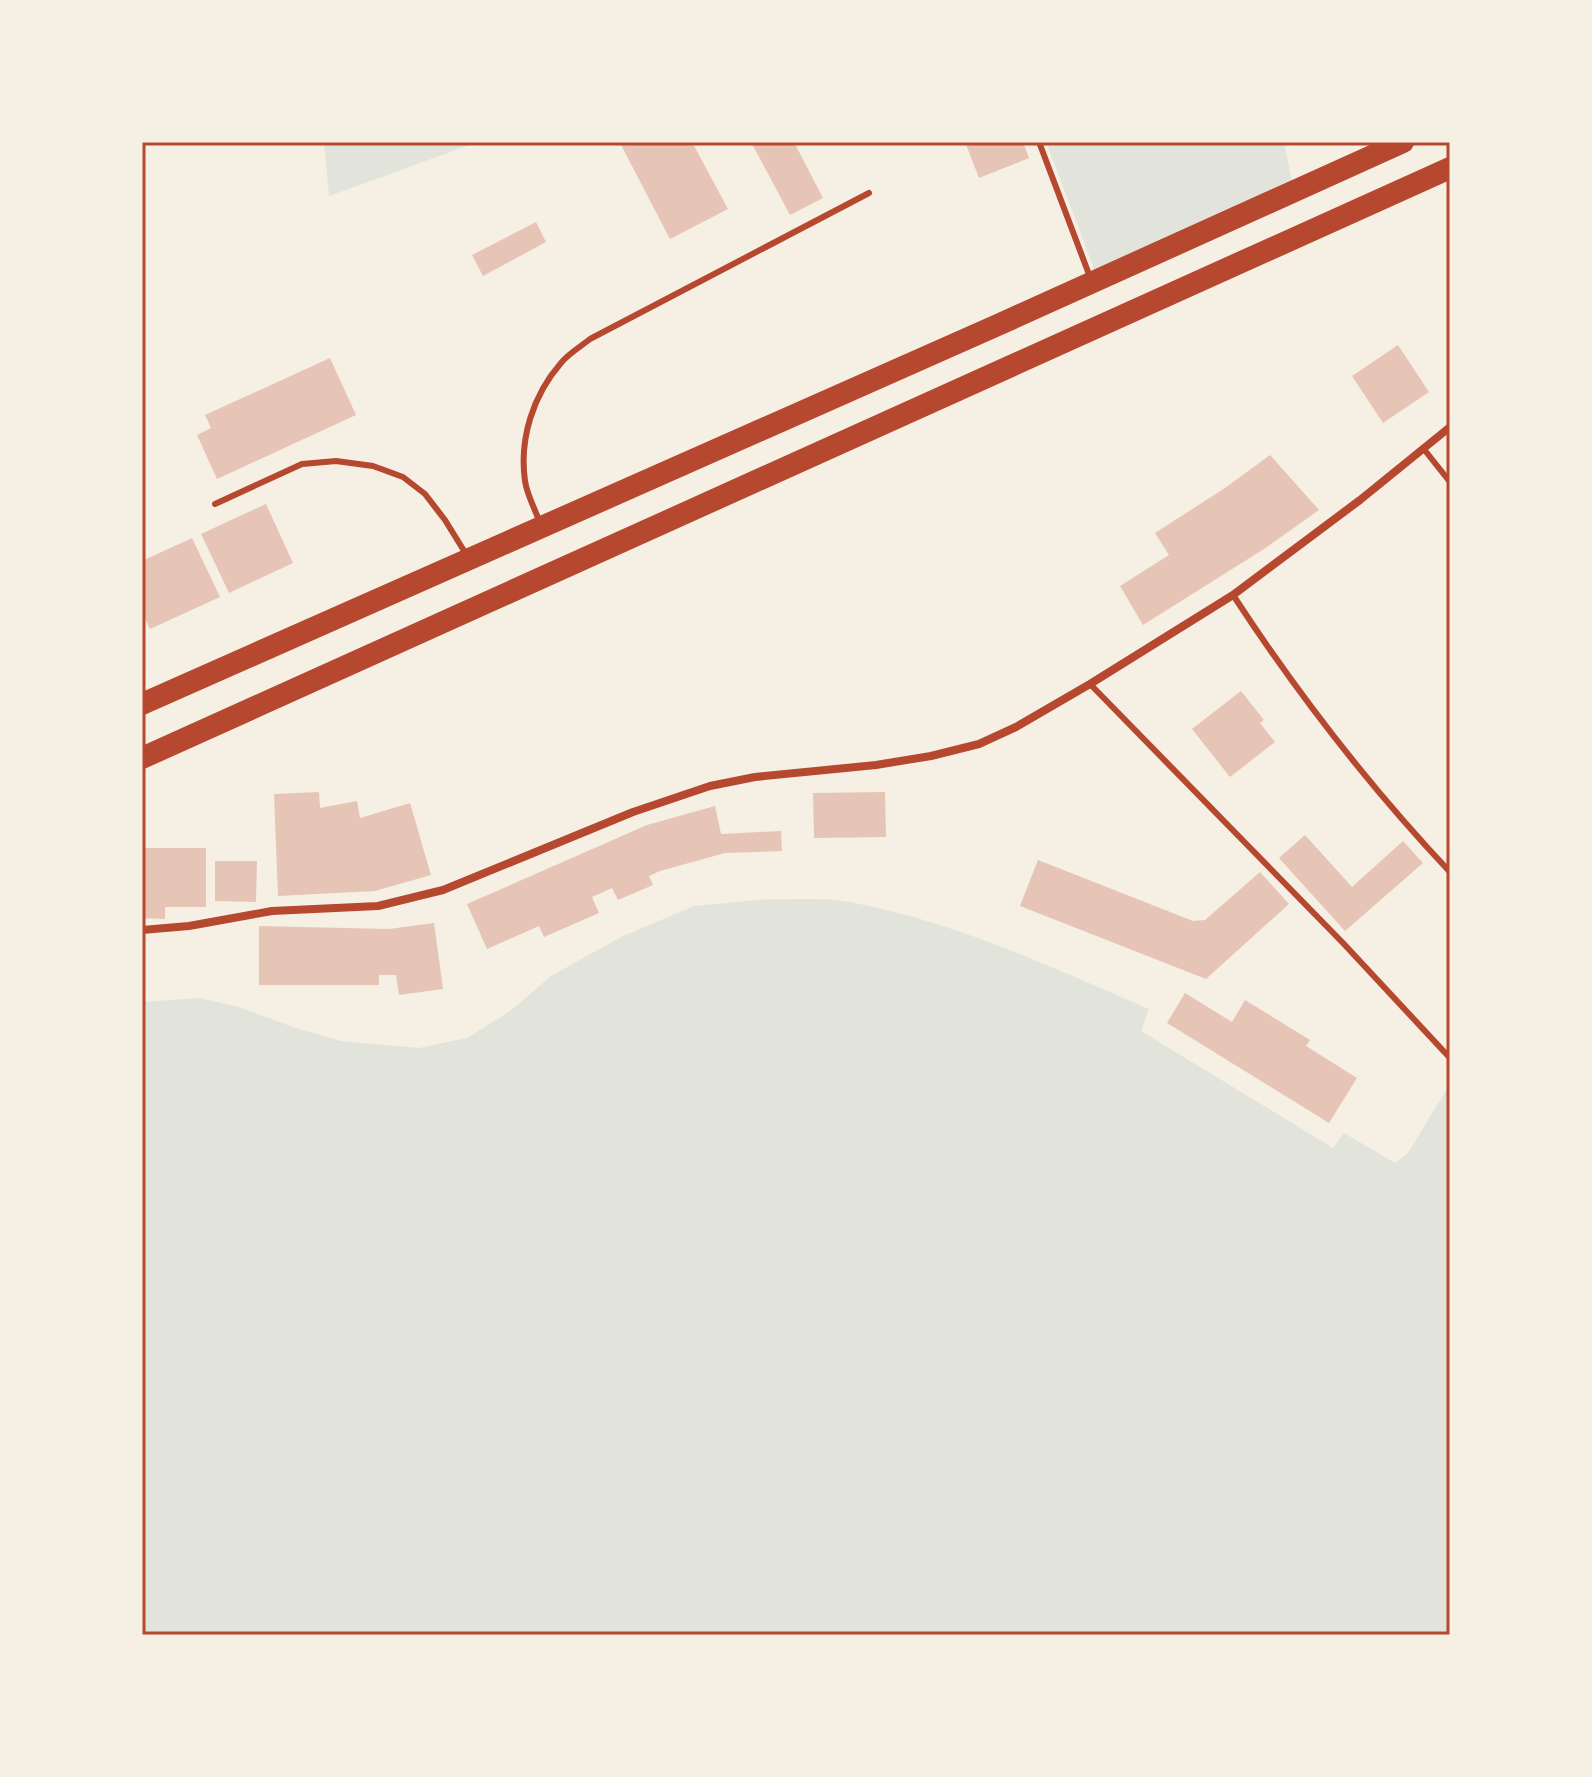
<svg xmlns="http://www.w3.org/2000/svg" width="1592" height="1777" viewBox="0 0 1592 1777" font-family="Spectral,serif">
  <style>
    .green { fill: #e2e4dc }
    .building { fill: #e6c5b7 }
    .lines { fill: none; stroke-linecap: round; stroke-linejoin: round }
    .service { stroke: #b5482f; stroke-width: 6 }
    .minor { stroke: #b5482f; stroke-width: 8 }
    .trunk { stroke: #b5482f; stroke-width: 22 }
    .neatline { fill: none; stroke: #b5482f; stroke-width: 3 }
  </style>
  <rect width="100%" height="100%" fill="#f6efe4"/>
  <g class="green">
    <polygon points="324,142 478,142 329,196"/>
    <polygon points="1046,142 1284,142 1294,191 1098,279"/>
    <path d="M769,899C795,900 823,897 849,902C954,921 1051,967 1149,1009L1141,1031L1333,1148L1344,1133L1395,1163L1408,1153L1450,1084V1635H142V1002L200,998L242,1008L293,1027L341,1041L419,1048L467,1038L509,1012L551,976L621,937L694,906Z"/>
  </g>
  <g class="building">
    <polygon points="623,142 692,142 728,209 670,239 620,143"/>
    <polygon points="751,142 794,142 823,198 790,215"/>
    <polygon points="965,142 1023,142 1029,158 979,178"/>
    <polygon points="536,222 546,242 483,276 472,255"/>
    <polygon points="1398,345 1429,392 1383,423 1352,376"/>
    <polygon points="330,358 356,415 217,479 197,435 211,428 205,415"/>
    <polygon points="1270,455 1319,510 1264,549 1143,625 1120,586 1169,555 1155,533 1225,488"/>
    <polygon points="266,504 293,563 229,593 201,534"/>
    <polygon points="192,538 220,597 150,629 142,612 142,561"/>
    <polygon points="1241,691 1264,720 1260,723 1275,742 1230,777 1192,729"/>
    <polygon points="319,792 320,808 357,801 360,818 410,803 431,875 375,891 278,896 274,794"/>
    <polygon points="885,792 886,837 814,838 813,793"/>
    <polygon points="715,806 721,834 781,831 782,851 725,853 660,871 649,876 653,885 618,900 612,888 592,897 599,913 544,937 539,926 487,949 467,904 647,825"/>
    <polygon points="1305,835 1352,887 1403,841 1423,863 1345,931 1279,858"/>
    <polygon points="142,848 206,848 206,907 165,907 165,919 142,918"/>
    <polygon points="1038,860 1193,921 1205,920 1260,872 1289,904 1206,979 1020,906"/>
    <polygon points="215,861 257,861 256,902 215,901"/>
    <polygon points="434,923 443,989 399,995 396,975 379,975 379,985 259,985 259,926 389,929"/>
    <polygon points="1185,993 1232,1022 1245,1000 1310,1040 1306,1046 1357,1078 1329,1123 1167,1023"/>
  </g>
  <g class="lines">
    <g class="service">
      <polyline points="1039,142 1090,277"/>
      <polyline points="1423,448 1450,482"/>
      <polyline points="215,504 302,464 336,461 373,466 403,477 425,494 445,520 466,554"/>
      <path d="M540,523C535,509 527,495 525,481C519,439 533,395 561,363C568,354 580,347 590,339L869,193"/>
      <path d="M1233,595C1297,693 1369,786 1450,872"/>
      <polyline points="1090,684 1343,943 1450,1058"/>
    </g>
    <polyline class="minor" points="142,930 189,926 272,911 378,906 443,890 633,812 710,786 755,777 876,765 931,756 979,744 1016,727 1090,684 1233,595 1360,500 1450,427"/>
    <g class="trunk">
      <polyline points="142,704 1000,324 1403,142"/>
      <polyline points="142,758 1450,168"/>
    </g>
  </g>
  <rect width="1592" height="1777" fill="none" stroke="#f6efe4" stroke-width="288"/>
  <rect x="144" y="144" width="1304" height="1489" class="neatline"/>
</svg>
